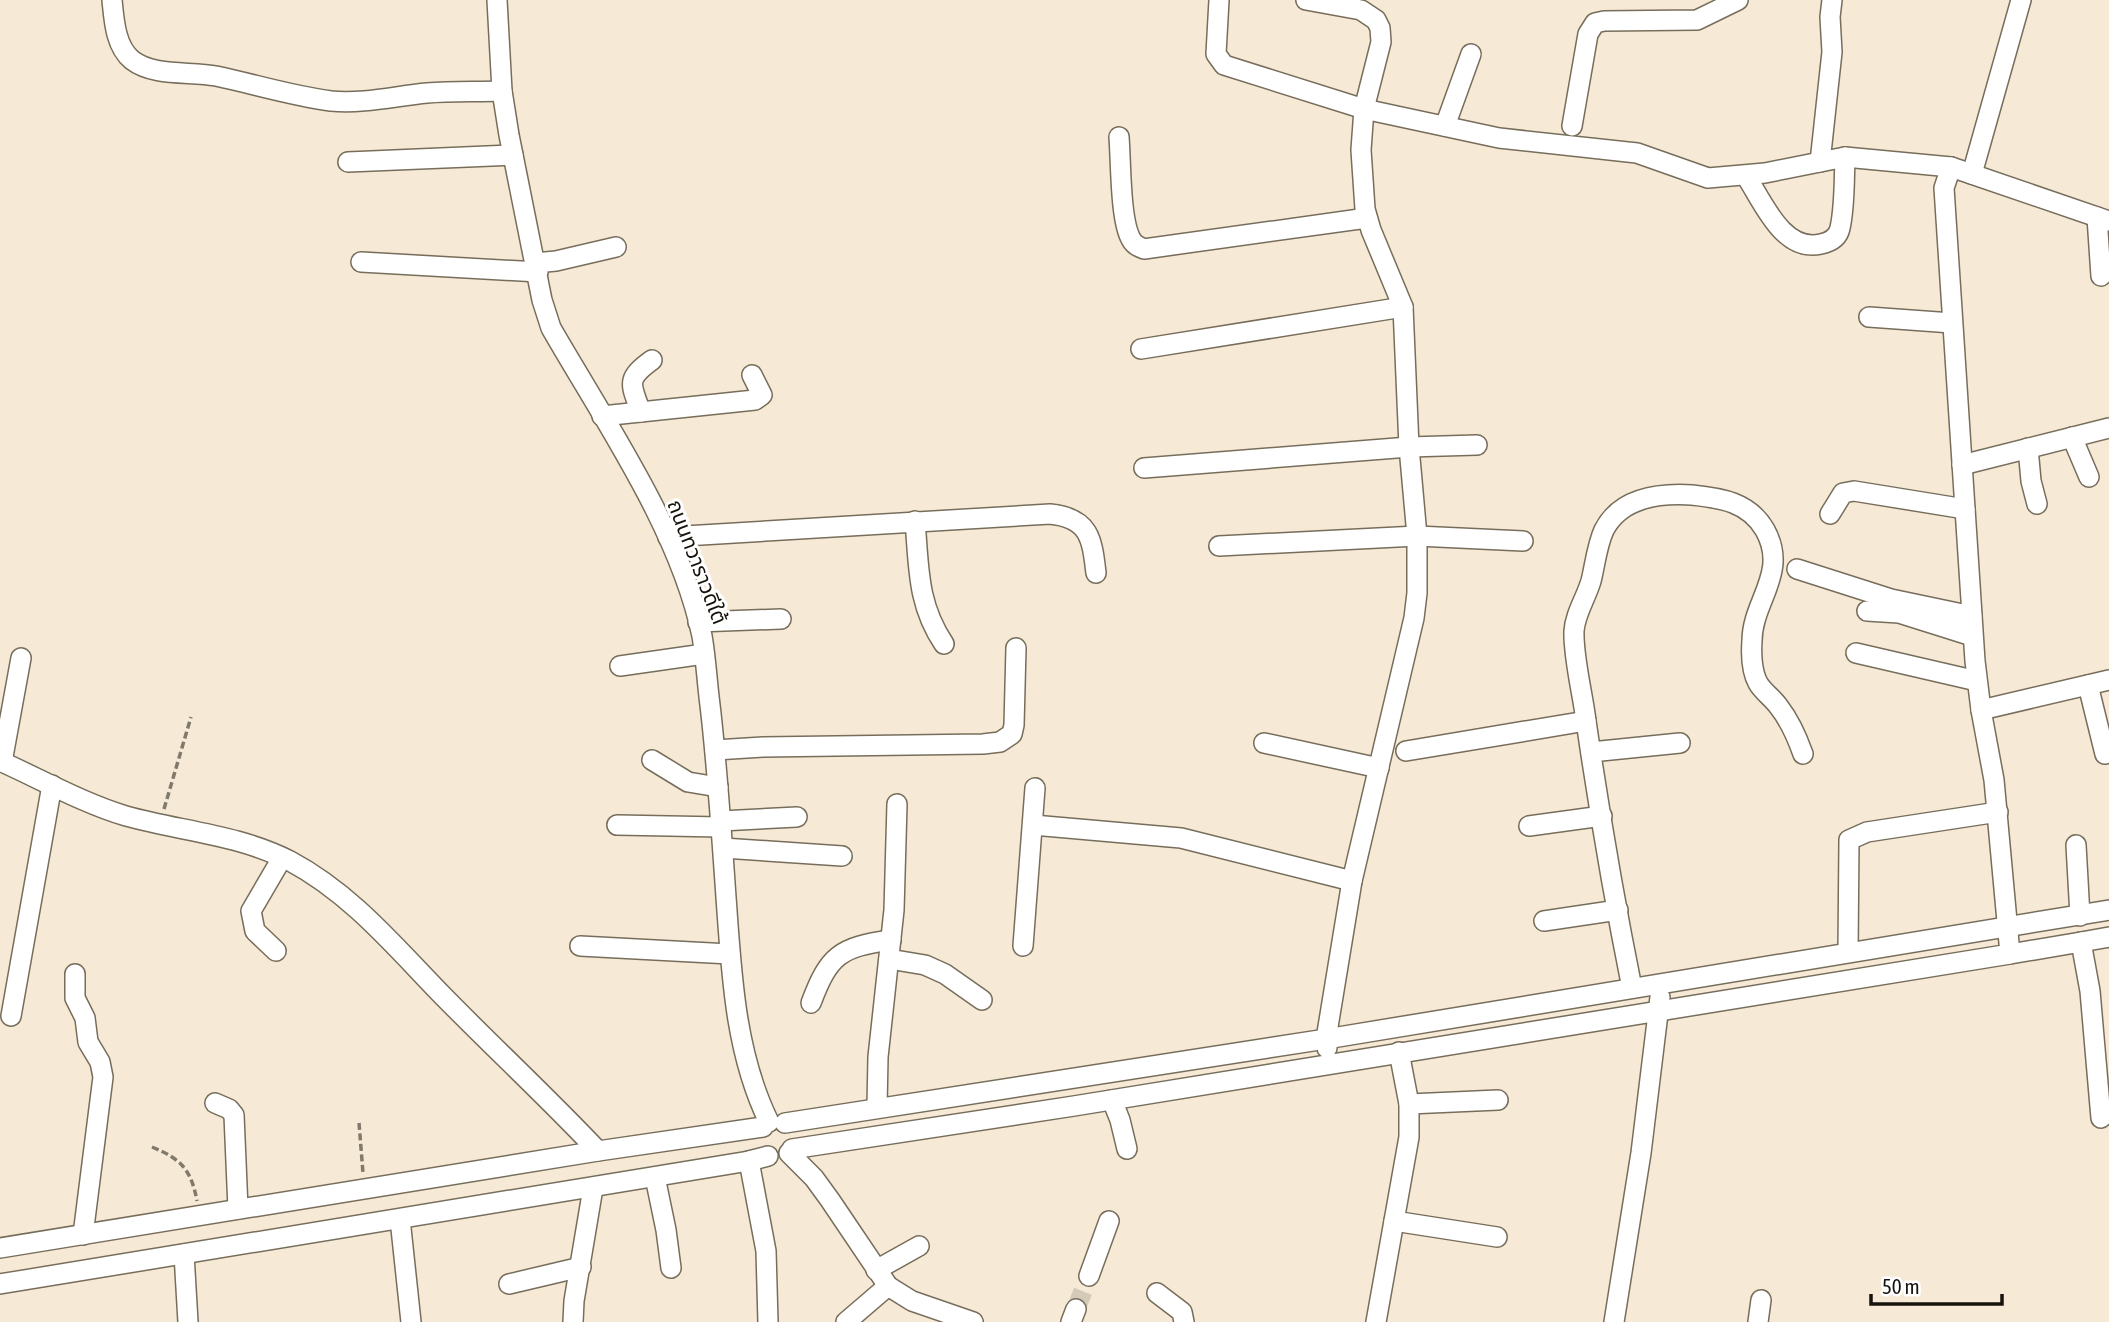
<svg xmlns="http://www.w3.org/2000/svg" width="2109" height="1322" viewBox="0 0 2109 1322" font-family="'Asap Condensed','Noto Sans Thai',sans-serif">
  <style>
    .lines { fill: none; stroke-linecap: round; stroke-linejoin: round }
    .minor-tunnel { stroke: #d5cab8; stroke-width: 19; stroke-dasharray: 19 10; stroke-linecap: butt }
    .minor-casing { stroke: #776d5b; stroke-width: 22 }
    .path { stroke: #81796c; stroke-width: 3.5; stroke-dasharray: 7 3.5; stroke-linecap: butt }
    .minor { stroke: #fff; stroke-width: 19 }
    .labels { text-anchor: middle; stroke-width: 6; stroke-linejoin: round; paint-order: stroke }
    .street-label { font-size: 21px; fill: #17130c; stroke: #fff }
  </style>
  <rect width="100%" height="100%" fill="#f6ead6"/>
  <g class="lines">
    <polyline class="minor-tunnel" points="1076,1309 1089,1276"/>
    <g class="minor-casing">
      <g id="minor">
        <path d="M112,0C114,19 115,46 132,60C154,77 190,71 216,76C254,84 292,96 331,101C364,104 395,96 427,93C452,91 477,92 502,91"/>
        <path d="M497,0L502,91L509,135L542,300L551,328C605,422 680,530 702,636C706,659 707,682 710,705C718,773 722,842 727,911C732,983 737,1057 769,1122"/>
        <polyline points="1219,0 1216,54 1224,65 1364,109 1499,138 1637,153 1708,178 1765,173 1845,157 1951,167"/>
        <polyline points="1306,0 1361,10 1376,20 1380,28 1381,42 1364,109 1361,150 1365,209 1371,230 1403,307 1409,447 1417,536 1417,593 1414,618 1352,881 1326,1039 1327,1048"/>
        <polyline points="1445,126 1471,54"/>
        <polyline points="1572,126 1588,34 1595,23 1604,21 1697,20 1738,0"/>
        <path d="M1119,137C1121,161 1120,220 1131,239C1134,245 1139,247 1144,249L1367,218"/>
        <polyline points="348,162 513,155"/>
        <polyline points="1820,162 1832,52 1830,17 1832,0"/>
        <polyline points="1972,174 2021,0"/>
        <path d="M1746,176C1763,202 1783,253 1821,244C1830,242 1838,238 1840,228C1845,206 1844,179 1845,157"/>
        <polyline points="2097,217 2101,276"/>
        <polyline points="361,262 538,272"/>
        <polyline points="535,263 556,261 616,247"/>
        <polyline points="1869,317 1952,323"/>
        <polyline points="1141,349 1403,307"/>
        <path d="M641,412C630,383 626,379 652,360"/>
        <polyline points="602,416 755,400 762,395 752,375"/>
        <polyline points="2072,437 2089,477"/>
        <polyline points="2028,448 2031,481 2037,504"/>
        <polyline points="1962,465 2109,428"/>
        <polyline points="1144,468 1409,447 1477,445"/>
        <polyline points="1830,514 1843,493 1854,491 1965,509"/>
        <path d="M915,521C919,567 917,604 944,644"/>
        <path d="M668,537L1050,514C1090,518 1092,539 1096,573"/>
        <polyline points="1219,546 1417,536 1523,541"/>
        <polyline points="1797,569 1891,599 1972,616"/>
        <polyline points="1867,611 1899,613 1972,636"/>
        <polyline points="698,622 781,619"/>
        <polyline points="1856,653 1977,681"/>
        <polyline points="620,666 704,654"/>
        <polyline points="2088,685 2105,754"/>
        <polyline points="1981,710 2109,680"/>
        <polyline points="1264,743 1379,768"/>
        <polyline points="715,750 763,747 983,744 1000,742 1012,734 1014,725 1016,648"/>
        <polyline points="1406,751 1586,721"/>
        <polyline points="1591,752 1680,743"/>
        <polyline points="652,760 688,782 718,787"/>
        <path d="M0,761C40,779 85,804 126,816C180,831 240,835 290,861C352,894 396,948 444,997C495,1049 548,1098 598,1151"/>
        <polyline points="2,762 21,658"/>
        <polyline points="721,821 797,817"/>
        <polyline points="617,825 721,827"/>
        <polyline points="1033,825 1181,838 1352,881"/>
        <polyline points="1529,826 1602,816"/>
        <polyline points="2076,845 2080,916"/>
        <polyline points="723,848 842,856"/>
        <polyline points="1544,921 1618,910"/>
        <polyline points="2081,942 2109,937"/>
        <polyline points="580,946 730,954"/>
        <polyline points="1023,946 1035,788"/>
        <polyline points="276,951 255,931 251,911 282,858"/>
        <polyline points="1848,952 1849,840 1867,832 1998,812"/>
        <polyline points="2010,954 2081,942 2090,991 2101,1118"/>
        <polyline points="889,959 925,965 945,974 982,1000"/>
        <polyline points="75,974 75,998 85,1018 88,1042 100,1062 103,1077 83,1235"/>
        <path d="M1632,988C1614,899 1599,810 1586,721C1583,695 1573,657 1574,631C1575,614 1586,598 1591,581C1595,565 1597,545 1604,530C1621,497 1659,493 1692,495C1721,498 1749,502 1765,530C1789,573 1752,601 1752,641C1751,654 1752,672 1758,683C1763,692 1773,698 1779,707C1790,721 1797,737 1803,754"/>
        <path d="M811,1003C829,955 840,947 891,940"/>
        <polyline points="11,1016 52,785"/>
        <polyline points="1112,1100 1120,1120 1127,1149"/>
        <polyline points="215,1103 229,1109 234,1115 238,1209"/>
        <polyline points="1409,1104 1498,1100"/>
        <polyline points="877,1107 878,1057 894,910 897,804"/>
        <polyline points="785,1123 1326,1039 2109,910"/>
        <polyline points="792,1149 1074,1106 2010,954 1994,780 1981,710 1975,661 1944,188 1951,167 2109,221"/>
        <polyline points="789,1153 814,1178 830,1200 888,1286 912,1301 973,1322"/>
        <polyline points="749,1161 766,1251 768,1322"/>
        <polyline points="655,1177 666,1230 671,1268"/>
        <polyline points="400,1219 411,1322"/>
        <polyline points="1394,1221 1497,1237"/>
        <polyline points="0,1248 598,1151 763,1127"/>
        <polyline points="184,1254 188,1322"/>
        <polyline points="876,1270 919,1246"/>
        <polyline points="1089,1276 1109,1221"/>
        <polyline points="0,1284 749,1161 768,1156"/>
        <polyline points="509,1284 581,1267"/>
        <polyline points="1157,1293 1182,1312 1184,1322"/>
        <polyline points="573,1322 574,1301 593,1188"/>
        <polyline points="846,1322 888,1286"/>
        <polyline points="1071,1322 1076,1309"/>
        <polyline points="1376,1322 1409,1137 1409,1104 1399,1052"/>
        <polyline points="1614,1322 1641,1153 1660,997"/>
        <polyline points="1758,1322 1761,1300"/>
      </g>
    </g>
    <g class="path">
      <polyline points="164,809 191,717"/>
      <polyline points="359,1123 363,1173"/>
      <path d="M152,1147C181,1159 191,1169 197,1201"/>
    </g>
    <use href="#minor" class="minor"/>
  </g>
  <g class="labels">
    <g class="street-label">
      <text transform="translate(697 562) rotate(69)" y="7">ถนนทวาราวดีใต้</text>
    </g>
  </g>
  <path d="M1871 1294v10h131v-10" fill="none" stroke="#17130c" stroke-width="3.5"/>
  <text x="1882" y="1294" font-size="21" fill="#17130c" stroke="#ffffff" stroke-width="5" paint-order="stroke">50 m</text>
</svg>
